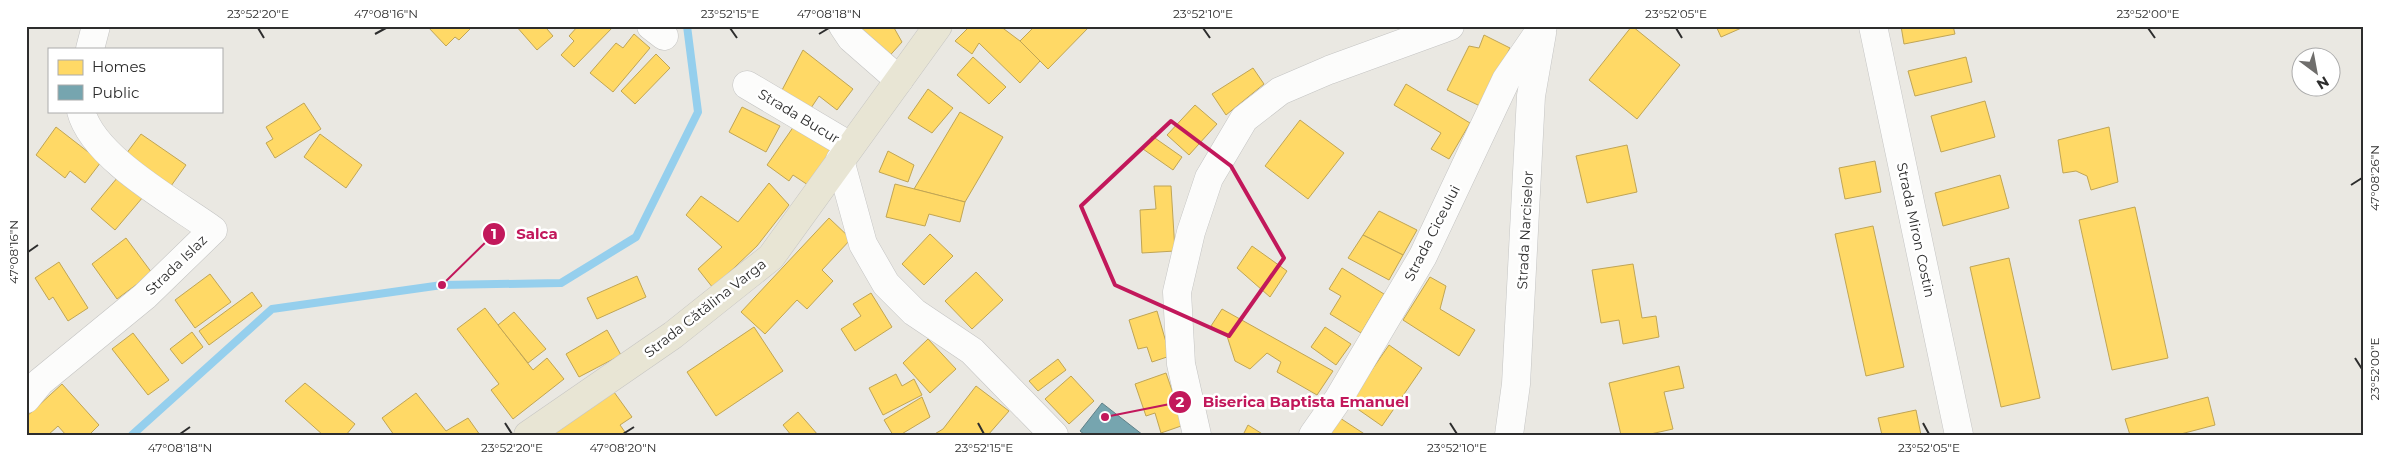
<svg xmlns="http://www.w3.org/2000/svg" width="2389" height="461" viewBox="0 0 2389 461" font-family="Montserrat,sans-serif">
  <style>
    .homes { fill: #ffd966; stroke: #c0a555 }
    .public { fill: #76a5af; stroke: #608188 }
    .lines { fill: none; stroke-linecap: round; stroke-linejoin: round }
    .stream { stroke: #95cfed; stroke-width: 8 }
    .minor-casing { stroke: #c4c4c3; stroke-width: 29 }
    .major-casing { stroke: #c6c5c3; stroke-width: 29 }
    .minor { stroke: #fcfcfb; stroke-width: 28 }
    .major { stroke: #e8e5d4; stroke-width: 28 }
    .marked { fill: none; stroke: #c2185b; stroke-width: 4; stroke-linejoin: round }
    .ticks { fill: none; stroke: #2d2d2d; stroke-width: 2 }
    .labels { text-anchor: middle; stroke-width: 5; stroke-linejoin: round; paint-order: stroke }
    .street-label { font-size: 14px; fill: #2d2d2d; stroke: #fff }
    .leader { fill: none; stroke: #c2185b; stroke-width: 2 }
    .callout-dot { fill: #c2185b; stroke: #fff; stroke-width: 2 }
    .mark-label { font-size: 15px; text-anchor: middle; font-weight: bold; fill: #fff }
    .callout-label { font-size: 15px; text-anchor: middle; font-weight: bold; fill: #c2185b; stroke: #fff; stroke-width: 5; stroke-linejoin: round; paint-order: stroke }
    .neatline { fill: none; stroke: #2d2d2d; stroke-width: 2 }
    .ticks-label { font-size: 12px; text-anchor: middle; fill: #2d2d2d }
  </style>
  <rect width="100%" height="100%" fill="#eae8e2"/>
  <g class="homes">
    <polygon points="473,26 459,40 455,37 446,46 428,27"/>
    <polygon points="516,26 550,26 547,29 553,36 537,50"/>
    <polygon points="578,26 614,26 574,67 561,55 574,41 569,36"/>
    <polygon points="859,26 893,26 902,42 884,62"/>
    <polygon points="970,26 1000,26 1020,41 1040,61 1020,83 979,43 972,54 955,41"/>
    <polygon points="1035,26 1088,26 1089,27 1048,69 1020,41"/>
    <polygon points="1632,26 1680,65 1637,119 1589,80"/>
    <polygon points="1716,26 1746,26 1721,37"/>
    <polygon points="1901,26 1953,26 1955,34 1904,44"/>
    <polygon points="634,34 650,48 613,92 590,73 616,43 623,48"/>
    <polygon points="1484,35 1510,48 1482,107 1447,90 1469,46 1479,48"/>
    <polygon points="803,50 853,89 837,110 819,96 809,111 781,92"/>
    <polygon points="656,54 670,68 635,104 621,91"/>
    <polygon points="973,57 1006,87 989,104 957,75"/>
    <polygon points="1966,57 1972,82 1915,96 1908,71"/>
    <polygon points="1253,68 1264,84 1226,115 1212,94"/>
    <polygon points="1406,84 1470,123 1449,159 1431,149 1441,133 1394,105"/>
    <polygon points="928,89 953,108 932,133 908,118"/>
    <polygon points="1985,101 1995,137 1941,152 1931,116"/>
    <polygon points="304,103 321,129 275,158 266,143 273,139 266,127"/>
    <polygon points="1195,105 1217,124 1189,155 1167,135"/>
    <polygon points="742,107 780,126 766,152 729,132"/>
    <polygon points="960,112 1003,137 965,202 914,189"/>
    <polygon points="1300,120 1344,153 1308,199 1265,166"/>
    <polygon points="794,126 834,146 808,185 793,175 789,181 767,165"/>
    <polygon points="56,127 101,162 85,183 70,171 65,178 36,155"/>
    <polygon points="2109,127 2118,182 2091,190 2087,176 2076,171 2063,173 2058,140"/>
    <polygon points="141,134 186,165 171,186 126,154"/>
    <polygon points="320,134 362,165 346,188 304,157"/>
    <polygon points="1152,136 1182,157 1173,170 1143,149"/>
    <polygon points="1627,145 1637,192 1587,203 1576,156"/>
    <polygon points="888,151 914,165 908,182 879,172"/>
    <polygon points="1875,161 1881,192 1845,199 1839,168"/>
    <polygon points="2000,175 2009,208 1943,226 1935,193"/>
    <polygon points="118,177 143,197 115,230 91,209"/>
    <polygon points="769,183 789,205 757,246 713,288 698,269 722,247 686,215 701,196 738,222"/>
    <polygon points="895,184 965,202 960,222 929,214 925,226 886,217"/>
    <polygon points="1154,186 1171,186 1175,251 1142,253 1140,210 1156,209"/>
    <polygon points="2135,207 2168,358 2112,370 2079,220"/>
    <polygon points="1379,211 1417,230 1403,255 1363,235"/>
    <polygon points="829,218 851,239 822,270 833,281 807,309 797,300 765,334 741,312"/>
    <polygon points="1873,226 1904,367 1866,376 1835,234"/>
    <polygon points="930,234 953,256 924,285 902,264"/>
    <polygon points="1363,235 1403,255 1389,280 1348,258"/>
    <polygon points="126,238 152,273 117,299 92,264"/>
    <polygon points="1252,246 1287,271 1270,297 1237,268"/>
    <polygon points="2009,258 2040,398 2001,407 1970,267"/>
    <polygon points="59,262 88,308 68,321 53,297 49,300 35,278"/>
    <polygon points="1633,264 1642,318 1656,316 1659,337 1623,344 1619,320 1601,323 1592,270"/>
    <polygon points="1342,268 1384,294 1361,333 1330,314 1341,296 1329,289"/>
    <polygon points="976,272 1003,300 972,329 945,301"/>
    <polygon points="210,274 231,302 195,328 175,300"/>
    <polygon points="637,276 646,297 597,319 587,298"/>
    <polygon points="1430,277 1446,286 1440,309 1475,330 1459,356 1403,320"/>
    <polygon points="252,292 262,306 209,345 199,331"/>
    <polygon points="871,293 892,327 855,351 841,329 861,316 853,304"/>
    <polygon points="485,308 533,370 547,358 564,379 513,419 491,390 499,384 457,329"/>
    <polygon points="1222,309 1333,371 1317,395 1277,372 1281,362 1267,353 1250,369 1235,361 1227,336 1211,326"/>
    <polygon points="1157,311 1170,356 1152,362 1147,347 1138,349 1129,320"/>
    <polygon points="514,312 546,349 528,363 498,325"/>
    <polygon points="754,327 783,371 716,416 687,372"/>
    <polygon points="1325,327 1351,344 1336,365 1311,347"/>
    <polygon points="607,330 621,355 579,377 566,354"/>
    <polygon points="192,332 203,347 182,364 170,349"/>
    <polygon points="133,333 169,380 148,395 112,349"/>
    <polygon points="928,339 956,369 930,393 903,363"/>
    <polygon points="1389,345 1422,368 1382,426 1349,403"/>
    <polygon points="1058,359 1066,370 1038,391 1029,381"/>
    <polygon points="1679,366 1684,388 1664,392 1673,429 1646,435 1621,435 1609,383"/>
    <polygon points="1166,373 1184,425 1161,433 1155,413 1146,416 1135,384"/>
    <polygon points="896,374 902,386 914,379 922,395 883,415 869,388"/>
    <polygon points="1071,376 1094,401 1069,424 1045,399"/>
    <polygon points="305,383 355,424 346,435 323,435 285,401"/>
    <polygon points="62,384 99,425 89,435 66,435 58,426 48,435 26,435 26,417"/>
    <polygon points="976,386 1009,411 988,435 933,435 943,429"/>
    <polygon points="614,392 632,417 620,425 627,435 552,435"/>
    <polygon points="416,393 446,431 468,418 480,435 394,435 382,418"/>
    <polygon points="922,397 930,417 900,435 893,435 884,420"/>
    <polygon points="2208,397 2215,425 2177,435 2130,435 2125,419"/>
    <polygon points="1916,410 1921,435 1882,435 1878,418"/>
    <polygon points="798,412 818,435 791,435 783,425"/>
    <polygon points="1340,418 1366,435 1329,435"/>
    <polygon points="1248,425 1264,435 1243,435"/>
  </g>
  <polygon class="public" points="1102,403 1143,435 1085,435 1080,431"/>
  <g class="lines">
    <polyline class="stream" points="132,435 272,309 442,285 561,283 636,237 698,112 687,26"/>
    <g class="minor-casing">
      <g id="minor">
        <polyline points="651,26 664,36"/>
        <polyline points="843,26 851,38 899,80"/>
        <polyline points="1873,26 1959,435"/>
        <polyline points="90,49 96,26"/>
        <polyline points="747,85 850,146"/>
        <polyline points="840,160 863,244 886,284 914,312 972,351 1054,435"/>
        <path d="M26,399L40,382L145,296L213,230C174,202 93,158 81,111"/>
        <polyline points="1197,435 1181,364 1177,292 1191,232 1209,178 1244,119 1280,91 1329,70 1450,26"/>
        <polyline points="1313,435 1339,398 1423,256 1506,80 1543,26"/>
        <polyline points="1509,435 1516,384 1531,96 1542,33"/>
      </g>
    </g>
    <g class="major-casing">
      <polyline id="major" points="528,435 673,335 771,257 938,26"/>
    </g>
    <use href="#minor" class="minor"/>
    <use href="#major" class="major"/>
  </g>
  <path class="marked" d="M1171,121L1231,166L1284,258L1229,336L1115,285L1081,206Z"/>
  <path class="ticks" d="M258,28L264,38M730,28L737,38M1203,28L1210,38M1676,28L1682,38M2148,28L2155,38M375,34L386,28M819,34L829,28M2351,185L2362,178M28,252L38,245M2355,358L2362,369M505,423L512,434M978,423L984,434M1450,423L1457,434M1923,423L1929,434M180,434L190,427M623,434L634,427"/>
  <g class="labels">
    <g class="street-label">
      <text transform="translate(799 116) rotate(31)" y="5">Strada Bucur</text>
      <text transform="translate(1525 230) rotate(-87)" y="5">Strada Narciselor</text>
      <text transform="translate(1916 230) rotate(78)" y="5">Strada Miron Costin</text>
      <text transform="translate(1432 233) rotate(-63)" y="5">Strada Ciceului</text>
      <text transform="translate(176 265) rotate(-44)" y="5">Strada Islaz</text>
      <text transform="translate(705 308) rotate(-38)" y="5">Strada Cătălina Varga</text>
    </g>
  </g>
  <path class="leader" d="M442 285L494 234M1105 417L1180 402"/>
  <g class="callout-dot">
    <circle cx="442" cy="285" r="5"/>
    <circle cx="1105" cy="417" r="5"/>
    <circle cx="494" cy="234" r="12"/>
    <circle cx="1180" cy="402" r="12"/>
  </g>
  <g class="mark-label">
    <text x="494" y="239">1</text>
    <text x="1180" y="407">2</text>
  </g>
  <g class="callout-label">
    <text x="537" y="239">Salca</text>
    <text x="1306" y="407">Biserica Baptista Emanuel</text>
  </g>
  <rect width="2389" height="461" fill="none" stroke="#ffffff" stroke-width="55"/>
  <rect x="48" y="48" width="175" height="65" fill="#ffffff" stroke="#ababab"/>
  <rect x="58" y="60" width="25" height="15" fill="#ffd966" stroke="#ababab"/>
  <text x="92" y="72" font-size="15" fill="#2d2d2d">Homes</text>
  <rect x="58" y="85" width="25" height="15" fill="#76a5af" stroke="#ababab"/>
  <text x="92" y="98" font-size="15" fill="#2d2d2d">Public</text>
  <g transform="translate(2316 72) rotate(148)"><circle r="24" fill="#ffffff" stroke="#ababab"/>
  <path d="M0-4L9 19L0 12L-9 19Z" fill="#6f6e6c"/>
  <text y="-8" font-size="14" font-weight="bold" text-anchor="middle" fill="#2d2d2d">N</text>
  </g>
  <rect x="28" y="28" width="2334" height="406" class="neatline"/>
  <g class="ticks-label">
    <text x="258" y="18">23°52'20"E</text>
    <text x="386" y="18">47°08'16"N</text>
    <text x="730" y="18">23°52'15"E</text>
    <text x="829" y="18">47°08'18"N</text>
    <text x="1203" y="18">23°52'10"E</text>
    <text x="1676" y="18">23°52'05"E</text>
    <text x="2148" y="18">23°52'00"E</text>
    <text transform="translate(2375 178) rotate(-90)" y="4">47°08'26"N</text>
    <text transform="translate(14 252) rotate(-90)" y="4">47°08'16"N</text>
    <text transform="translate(2375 369) rotate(-90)" y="4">23°52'00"E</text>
    <text x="180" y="452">47°08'18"N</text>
    <text x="512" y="452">23°52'20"E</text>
    <text x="623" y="452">47°08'20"N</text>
    <text x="984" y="452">23°52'15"E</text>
    <text x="1457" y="452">23°52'10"E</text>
    <text x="1929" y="452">23°52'05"E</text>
  </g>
</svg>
